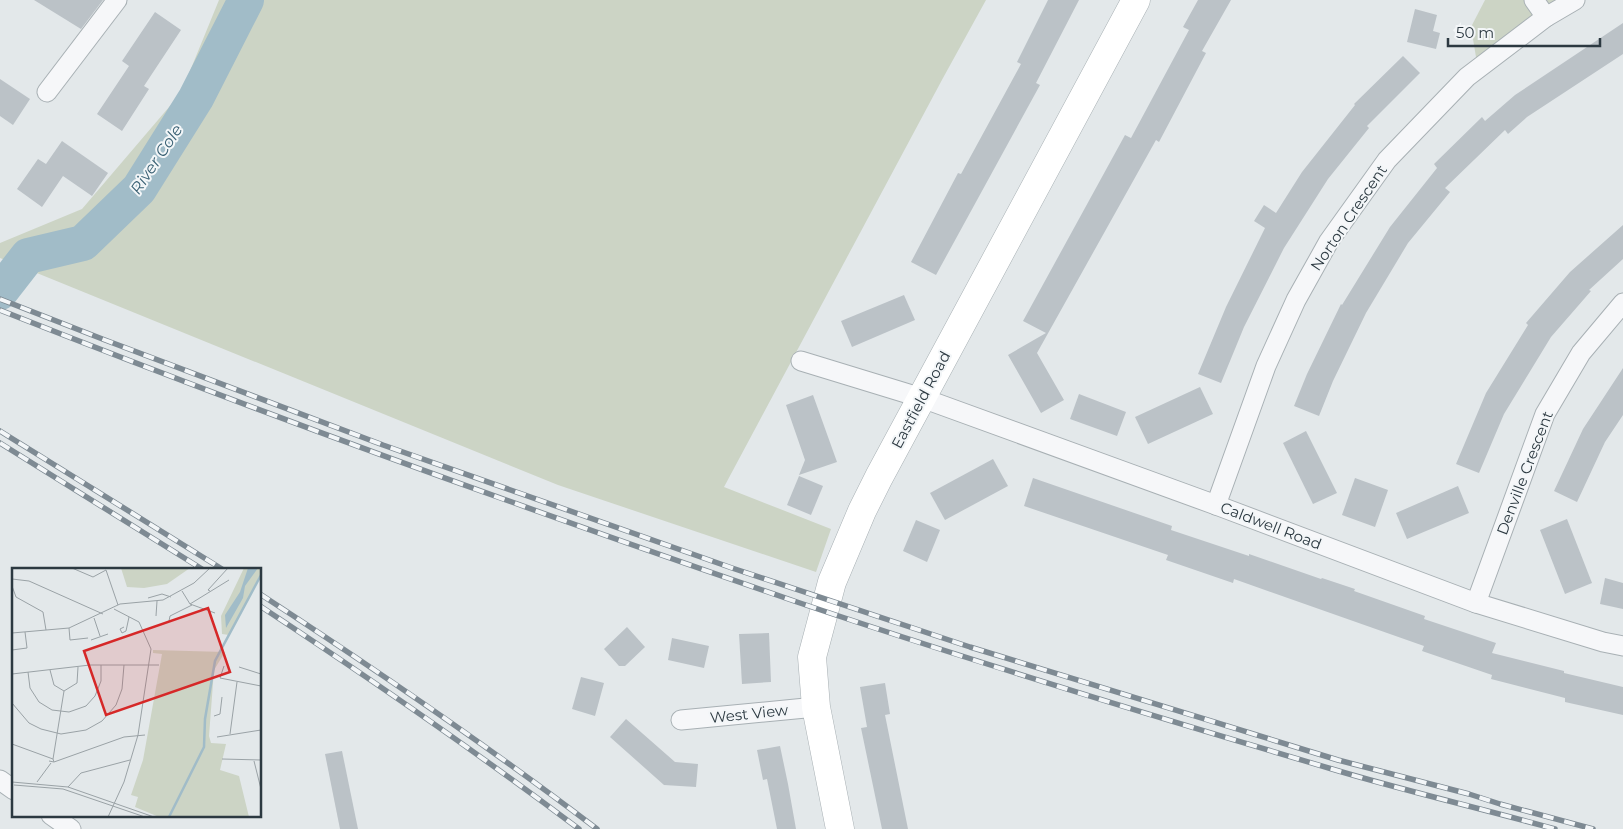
<svg xmlns="http://www.w3.org/2000/svg" width="1623" height="829" viewBox="0 0 1623 829" font-family="Montserrat,sans-serif">
  <style>
    .green { fill: #ccd4c5 }
    .lines { fill: none; stroke-linecap: round; stroke-linejoin: round }
    .river { stroke: #a1bcc8; stroke-width: 36 }
    .building { fill: #bbc2c7 }
    .street-casing { stroke: #a8b0b4; stroke-width: 21 }
    .secondary-casing { stroke: #a8b0b4; stroke-width: 29 }
    .street { stroke: #f6f7f9; stroke-width: 19 }
    .secondary { stroke: #fff; stroke-width: 28 }
    .rail-casing { stroke: #7e8a93; stroke-width: 5.5 }
    .rail { stroke: #f3f6f8; stroke-width: 4; stroke-dasharray: 11; stroke-linecap: butt }
    .labels { text-anchor: middle; stroke-width: 4; stroke-linejoin: round; paint-order: stroke }
    .street-label { font-size: 15px; fill: #2c3941; stroke: #f3f6f8 }
    .water-label { font-size: 16px; font-style: italic; fill: #396073; stroke: #f3f6f8 }
    .inset-river { fill: none; stroke: #a1bcc8; stroke-width: 2.5 }
    .inset-road { fill: none; stroke: #9aa2a6; stroke-width: 1 }
    .view { fill: #d62828; fill-opacity: 0.15; stroke: #d62828; stroke-width: 2.5 }
    .inset-edge { fill: none; stroke: #2c3941; stroke-width: 2.5 }
  </style>
  <rect width="100%" height="100%" fill="#e3e8ea"/>
  <g class="green">
    <polygon points="219,0 986,0 943,78 724,487 831,529 816,572 558,485 0,258 0,243 82,209 181,93"/>
    <polygon points="1485,0 1564,0 1478,69 1471,27"/>
  </g>
  <g class="lines">
    <polyline class="river" points="0,292 28,256 83,243 139,189 196,98 246,0"/>
  </g>
  <g class="building">
    <polygon points="34,0 103,0 81,29"/>
    <polygon points="1048,0 1079,0 1036,83 1040,85 936,275 911,262 958,173 961,174 1021,64 1017,62"/>
    <polygon points="1198,0 1231,0 1202,51 1206,53 1159,142 1156,140 1037,353 1064,400 1041,413 1008,355 1046,333 1023,321 1125,135 1131,138 1189,30 1183,27"/>
    <polygon points="1415,9 1437,15 1433,31 1440,33 1436,49 1407,42"/>
    <polygon points="155,12 181,30 144,86 149,89 122,131 97,114 129,66 122,61"/>
    <polygon points="1623,23 1623,54 1527,117 1508,134 1505,130 1445,188 1450,192 1408,243 1366,313 1333,381 1319,416 1294,406 1307,374 1341,304 1342,305 1390,227 1437,168 1434,164 1482,117 1485,121 1515,95"/>
    <polygon points="1403,56 1420,73 1367,126 1369,128 1328,179 1284,248 1244,327 1221,383 1198,374 1226,307 1265,228 1254,221 1264,205 1276,213 1302,172 1355,105 1354,104"/>
    <polygon points="0,79 30,99 13,125 0,116"/>
    <polygon points="62,141 108,173 92,196 63,176 42,207 17,189 38,159 46,164"/>
    <polygon points="1623,225 1623,259 1589,290 1591,291 1551,337 1504,414 1479,473 1456,464 1486,393 1528,325 1526,323 1570,272"/>
    <polygon points="904,295 915,320 852,347 841,321"/>
    <polygon points="1623,368 1623,415 1605,442 1577,502 1554,491 1583,429"/>
    <polygon points="1200,387 1213,414 1148,444 1135,417"/>
    <polygon points="1079,394 1126,412 1117,436 1070,419"/>
    <polygon points="813,395 837,462 799,475 805,460 786,405"/>
    <polygon points="1306,431 1337,493 1313,504 1283,443"/>
    <polygon points="993,459 1008,486 945,520 930,493"/>
    <polygon points="799,476 823,486 811,515 787,505"/>
    <polygon points="1033,478 1172,526 1171,530 1249,556 1249,554 1321,579 1322,578 1355,589 1354,591 1425,616 1424,619 1496,643 1492,653 1564,671 1564,673 1623,687 1623,715 1565,702 1565,698 1491,679 1492,675 1422,651 1424,646 1234,579 1233,583 1166,560 1168,555 1024,506"/>
    <polygon points="1355,478 1388,490 1375,527 1342,515"/>
    <polygon points="1458,486 1469,513 1407,539 1396,513"/>
    <polygon points="1567,519 1592,583 1565,594 1540,530"/>
    <polygon points="916,520 940,530 927,562 903,551"/>
    <polygon points="1605,578 1623,583 1623,609 1600,604"/>
    <polygon points="627,627 645,647 625,666 619,666 604,649"/>
    <polygon points="769,633 771,682 742,684 739,634"/>
    <polygon points="672,638 709,646 704,668 668,660"/>
    <polygon points="581,677 604,683 595,716 572,709"/>
    <polygon points="885,683 890,714 885,715 908,829 882,829 861,728 867,727 860,687"/>
    <polygon points="626,719 675,762 698,764 696,787 664,785 610,737"/>
    <polygon points="780,746 788,784 796,829 777,829 767,779 763,780 757,750"/>
    <polygon points="342,751 358,829 340,829 325,754"/>
  </g>
  <g class="lines">
    <g class="street-casing">
      <g id="street">
        <polyline points="1534,0 1546,17"/>
        <polyline points="47,92 117,0"/>
        <polyline points="801,361 922,398 1216,505 1476,603 1603,642 1623,646"/>
        <polyline points="1216,505 1266,366 1296,300 1329,241 1387,160 1467,77 1546,17 1575,0"/>
        <polyline points="1476,603 1545,414 1581,353 1623,303"/>
        <polyline points="681,720 816,707"/>
        <polyline points="0,780 14,790"/>
        <polyline points="51,815 71,829"/>
      </g>
    </g>
    <g class="secondary-casing">
      <polyline id="secondary" points="840,829 816,707 812,657 832,582 862,511 879,477 1136,0"/>
    </g>
    <use href="#street" class="street"/>
    <use href="#secondary" class="secondary"/>
    <g class="rail-casing">
      <g id="rail">
        <polyline points="0,299 105,340 383,445 732,568 970,647 1338,760 1469,794 1500,804 1593,829"/>
        <path d="M0,310C263,414 529,510 797,602C974,662 1153,716 1332,769C1405,791 1480,808 1555,829"/>
        <polyline points="0,431 222,569"/>
        <polyline points="0,443 202,569"/>
        <path d="M260,594C375,669 488,746 597,829"/>
        <path d="M260,606C368,677 475,751 579,829"/>
      </g>
    </g>
    <use href="#rail" class="rail"/>
  </g>
  <g class="labels">
    <g class="street-label">
      <text transform="translate(1349 218) rotate(-56)" y="5">Norton Crescent</text>
      <text transform="translate(921 400) rotate(-62)" y="5">Eastfield Road</text>
      <text transform="translate(1525 473) rotate(-69)" y="5">Denville Crescent</text>
      <text transform="translate(1271 526) rotate(21)" y="5">Caldwell Road</text>
      <text transform="translate(749 714) rotate(-6)" y="5">West View</text>
    </g>
    <g class="water-label">
      <text transform="translate(156 159) rotate(-56)" y="6">River Cole</text>
    </g>
  </g>
  <g transform="translate(12 568)">
    <rect width="249" height="249" fill="#e3e8ea"/>
    <path d="M109,0H178L155,16L132,20L115,19ZM232,0H249V5L217,67L210,66L209,48ZM141,82L213,84L202,102L197,168L199,175L214,176L208,202L227,208L237,249H147L123,239L126,229L119,227L131,192L150,86L141,85Z" fill="#ccd4c5"/>
    <path d="M236,0H246L233,18L231,30L214,60L213,47L228,24Z" fill="#a1bcc8"/>
    <path class="inset-river" d="M157,249L192,179L193,151L203,93L249,7"/>
    <path class="inset-road" d="M60,0L81,9L94,2M94,2L106,37M0,11L17,13L91,46M0,18L4,29L31,44L34,62M170,23L178,36L203,45M198,23L196,22L216,0M136,30L150,26L159,29M178,36L217,12M144,48L145,33M82,50L88,68M157,53L158,48L180,37M112,59L108,61L110,65L114,63L117,49M57,60L58,72L76,70M0,65L57,60L108,36L151,32L182,15L198,0M79,72L96,66M0,82L15,80L13,64M212,98L208,110L249,118M227,99L249,106M38,102L42,117L52,123L65,115L66,99M16,104L18,120L27,134L40,142L57,144L74,138L83,128L89,113V97M0,106L78,97H147M0,135L17,155L29,161L49,166L74,162L90,153L104,137L110,121L112,97M202,148L208,146L210,129M218,166L225,114M205,169L249,162M0,176L41,191L42,194L37,193M41,191L52,123M210,191L249,192M242,193L249,221M42,194L112,169L133,167M0,214L56,219L142,249M25,214L39,195M2,217L51,221L133,249M56,219L69,205L118,192M96,249L112,214L126,167L139,81L127,54L102,41"/>
    <path class="view" d="M196,40L218,104L94,147L72,83Z"/>
    <rect width="249" height="249" class="inset-edge"/>
  </g>
  <path d="M1448 38v8h152v-8" fill="none" stroke="#2c3941" stroke-width="2.5"/>
  <text x="1456" y="38" font-size="15" fill="#2c3941" stroke="#f3f6f8" stroke-width="4" paint-order="stroke">50 m</text>
</svg>
